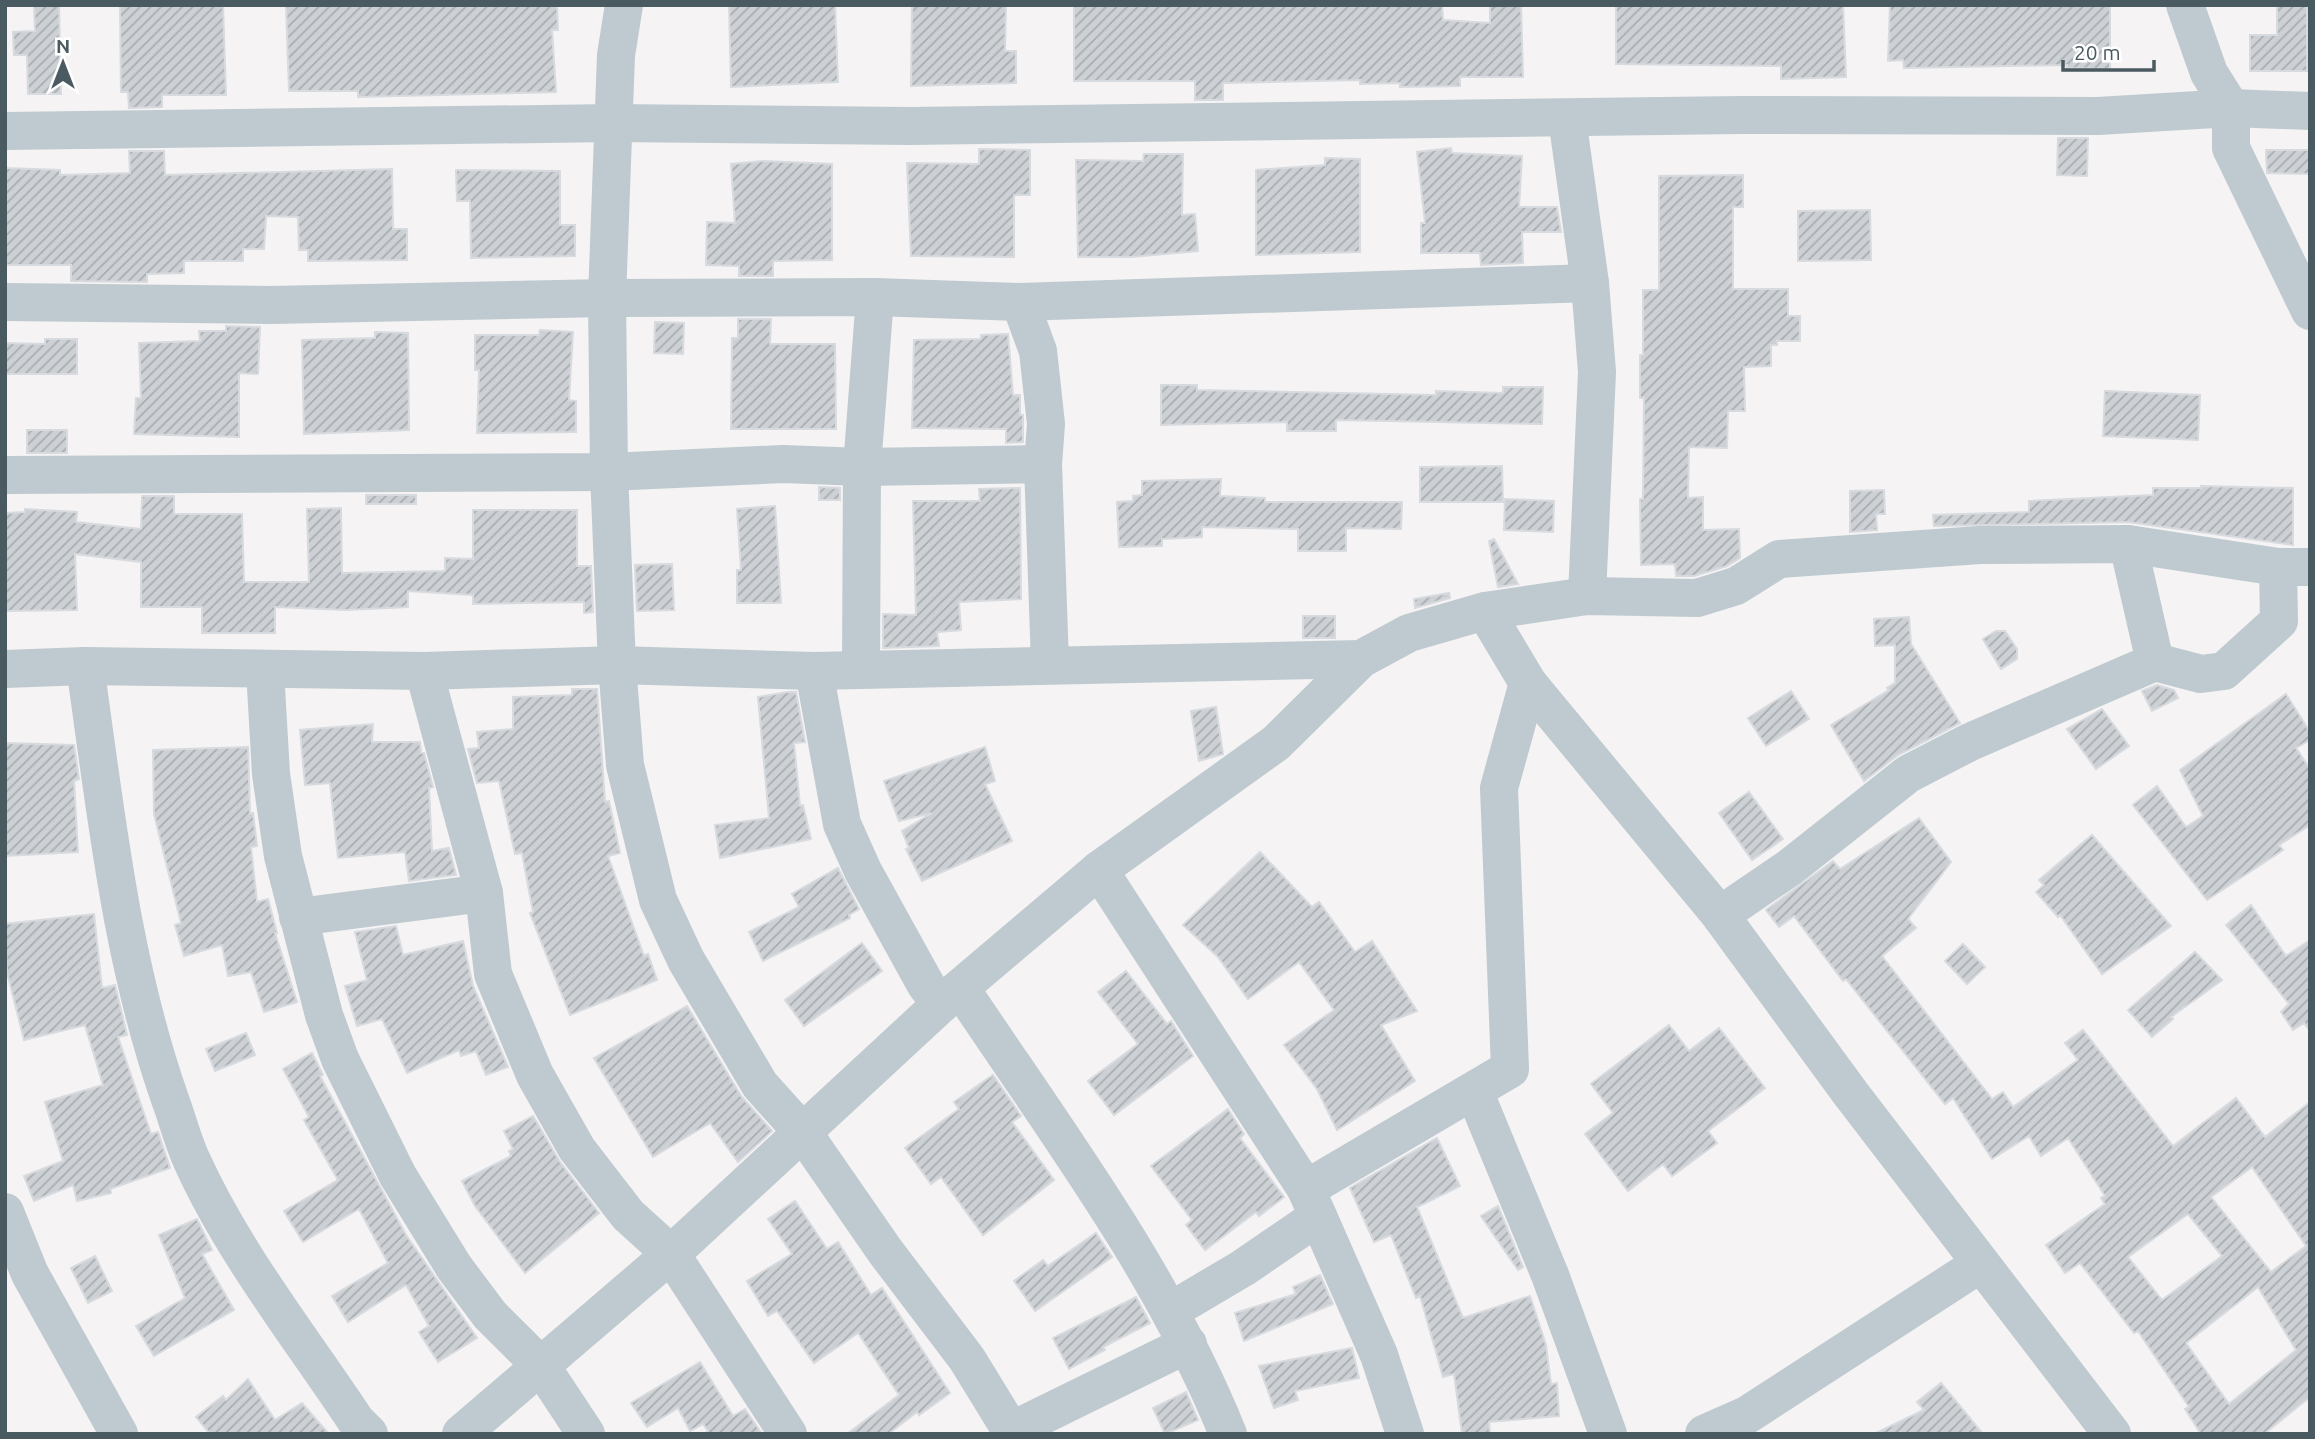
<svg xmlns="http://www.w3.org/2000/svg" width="2315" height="1439" viewBox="0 0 2315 1439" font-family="Ubuntu,sans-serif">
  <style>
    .building { fill: url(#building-hatch); stroke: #d7dade; stroke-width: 2; fill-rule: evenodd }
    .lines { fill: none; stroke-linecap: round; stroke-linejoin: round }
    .minor { stroke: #becacf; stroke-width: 38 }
  </style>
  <defs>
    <pattern id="building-hatch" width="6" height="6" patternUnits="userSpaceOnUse" patternTransform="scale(1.75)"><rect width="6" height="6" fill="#cdd1d5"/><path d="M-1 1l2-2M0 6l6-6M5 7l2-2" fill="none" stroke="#a8adb0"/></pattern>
  </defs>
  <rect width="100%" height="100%" fill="#f5f3f3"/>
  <g class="building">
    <polygon points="34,5 59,5 61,94 28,94 27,55 14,55 13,32 35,31"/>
    <polygon points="120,5 223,5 226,95 162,95 162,107 129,108 128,92 121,92"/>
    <polygon points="286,5 557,5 558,30 552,30 556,92 358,97 358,91 289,91"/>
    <polygon points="729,5 835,5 838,82 731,87"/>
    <polygon points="912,5 1006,5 1005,51 1016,51 1016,83 911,86"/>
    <polygon points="1074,5 1442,5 1443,20 1490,23 1490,5 1521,5 1523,77 1460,77 1460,86 1400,87 1400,83 1360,84 1360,80 1223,83 1223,100 1195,100 1195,81 1074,81"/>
    <polygon points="1616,5 1843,5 1846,77 1781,79 1781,66 1616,64"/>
    <polygon points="1890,5 2110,5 2110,69 2067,68 2067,65 1904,68 1903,60 1888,61"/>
    <polygon points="2277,5 2307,5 2307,71 2250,71 2250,35 2277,35"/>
    <polygon points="2058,138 2088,138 2087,176 2057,175"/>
    <polygon points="1451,148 1452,153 1522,156 1519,207 1557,207 1561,232 1522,232 1523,263 1481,265 1480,253 1421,253 1421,223 1425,223 1417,152"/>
    <polygon points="979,149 1030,150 1030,195 1014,195 1014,257 911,256 907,163 979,164"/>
    <polygon points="2266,150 2310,150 2310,174 2267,173"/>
    <polygon points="129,151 164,151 165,175 392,169 393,229 407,229 407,260 308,261 308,250 299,250 298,217 266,216 264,249 243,249 243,261 184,261 184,273 147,274 147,282 71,281 71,265 5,265 5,168 60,170 60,175 130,173"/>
    <polygon points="1144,154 1183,154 1182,215 1195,214 1198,251 1131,257 1078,257 1076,160 1143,161"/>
    <polygon points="1325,158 1360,159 1360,252 1256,255 1256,170 1325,165"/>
    <polygon points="763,161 832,164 832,260 773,261 773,276 739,276 739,266 706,265 707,222 735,223 731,164"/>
    <polygon points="456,170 560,171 560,225 575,225 575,256 471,258 470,201 457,201"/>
    <polygon points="1743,175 1743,207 1733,207 1733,289 1788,289 1788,316 1800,316 1800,341 1777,341 1777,345 1771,345 1771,366 1744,367 1745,411 1728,411 1727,448 1689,447 1688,498 1703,497 1703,530 1739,529 1740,558 1727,566 1694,576 1676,576 1675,564 1641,565 1640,499 1643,499 1644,398 1640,398 1640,355 1643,355 1643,290 1659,290 1659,176"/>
    <polygon points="1870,210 1871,260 1798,261 1798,211"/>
    <polygon points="738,319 771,319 770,344 835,344 836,429 731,429 732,338 738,338"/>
    <polygon points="655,322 684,323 683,354 654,353"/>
    <polygon points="226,326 260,327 258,374 239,373 239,437 134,434 136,398 141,398 139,343 200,341 199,331 226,331"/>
    <polygon points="540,330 573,332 569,400 576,401 576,432 477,433 479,370 475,370 475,335 539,335"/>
    <polygon points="375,332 408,333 409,430 304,434 302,340 375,338"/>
    <polygon points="1008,334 1013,395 1020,395 1020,415 1023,415 1023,442 1006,443 1006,429 912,428 914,340 981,339 981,335"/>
    <polygon points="45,339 77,339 77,374 5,374 5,343 45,344"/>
    <polygon points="1161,385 1197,385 1197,390 1436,395 1436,391 1503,393 1503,387 1543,387 1542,424 1336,420 1336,431 1287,431 1287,422 1161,425"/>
    <polygon points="2105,391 2200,395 2198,440 2103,436"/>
    <rect x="27" y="430" width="40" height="23"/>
    <polygon points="1502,466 1503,502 1420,502 1420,467"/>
    <polygon points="1221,479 1220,496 1265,498 1265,502 1402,502 1401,529 1346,528 1346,551 1298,551 1298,529 1202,527 1202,537 1162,539 1162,546 1119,547 1117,502 1133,501 1133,496 1142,495 1142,481"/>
    <polygon points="2201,486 2293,488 2293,545 2128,522 1934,526 1933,515 2029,512 2029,501 2153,495 2153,488 2201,488"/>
    <polygon points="819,487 840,488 840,500 819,500"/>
    <polygon points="1020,488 1021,599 959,602 961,630 937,632 939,646 883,648 883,614 916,615 913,501 980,501 979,489"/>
    <polygon points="1884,490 1885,514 1876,514 1877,530 1850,532 1850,491"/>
    <rect x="366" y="495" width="50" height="9"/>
    <polygon points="142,496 174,496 174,514 242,514 244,582 309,582 307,509 341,508 342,573 445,571 445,558 473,559 473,510 577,510 577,566 591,566 593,612 584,613 584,602 473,604 473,595 408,591 408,607 346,610 275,607 275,633 202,633 202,607 141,607 141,562 75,554 77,610 5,611 5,513 25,512 25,509 77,512 76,522 141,529"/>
    <polygon points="1505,499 1554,501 1553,532 1504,530"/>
    <polygon points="775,506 781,603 737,603 737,570 741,570 737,509"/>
    <polygon points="1494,539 1518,584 1498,587 1489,541"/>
    <polygon points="672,564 674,610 637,611 635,565"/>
    <polygon points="1449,593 1450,598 1415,608 1414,599"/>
    <rect x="1303" y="616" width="32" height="22"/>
    <polygon points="1909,617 1911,644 1960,723 1898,755 1864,781 1831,725 1889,690 1887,688 1895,683 1895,645 1875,646 1874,619"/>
    <polygon points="1996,631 2005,631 2017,649 2017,659 2001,669 1983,639"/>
    <polygon points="2157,685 2174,690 2178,698 2152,711 2142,691"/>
    <polygon points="572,689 597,689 605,802 609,801 620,853 608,856 644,956 648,954 657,980 570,1015 530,913 533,912 522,853 515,854 499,781 477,783 468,749 479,748 477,732 513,729 513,697 572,695"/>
    <polygon points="1791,691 1809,719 1766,746 1748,718"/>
    <polygon points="788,692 796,692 805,742 794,743 800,806 803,805 811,839 720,858 715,825 769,818 758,697"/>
    <polygon points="2286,694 2310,732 2310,740 2296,748 2310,769 2310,825 2279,845 2283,850 2207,900 2133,805 2157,786 2186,827 2203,816 2180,770"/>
    <polygon points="1216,707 1223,754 1199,761 1191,711"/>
    <polygon points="2102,709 2129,746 2096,769 2067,729"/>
    <polygon points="373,724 372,742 420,742 421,753 424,753 433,787 429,788 432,851 449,848 456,875 409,881 405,852 338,858 330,783 305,785 300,730"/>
    <polygon points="5,743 74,745 79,779 74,781 78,852 5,856"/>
    <polygon points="248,747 250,813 253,813 257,846 251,847 257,902 268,899 277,933 275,933 297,1002 264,1012 251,972 228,976 222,945 184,956 175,925 181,923 154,814 153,750"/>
    <polygon points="985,747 995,781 985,784 1012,841 922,881 906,849 909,848 902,831 932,813 899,821 884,781"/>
    <polygon points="1749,792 1783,839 1752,860 1719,813"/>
    <path d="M1919,818L1951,862L1908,919L1916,928L1882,956L1992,1099L2003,1092L2013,1107L2078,1060L2065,1043L2083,1030L2173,1146L2236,1098L2265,1137L2310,1102V1397L2264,1434H2201L2185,1409L2189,1407L2138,1331L2134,1333L2080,1263L2065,1273L2046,1245L2105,1204L2101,1198L2105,1196L2068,1138L2041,1156L2029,1136L1992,1159L1953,1098L1945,1104L1846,979L1843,981L1794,916L1779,927L1766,910L1833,861L1840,869ZM2252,1167L2306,1246L2271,1272L2211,1197ZM2188,1214L2222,1256L2162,1300L2128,1257ZM2258,1287L2296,1350L2229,1404L2186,1343Z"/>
    <polygon points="2092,835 2171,926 2102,974 2060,915 2058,917 2036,892 2044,885 2039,880"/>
    <polygon points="1260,852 1312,907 1319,902 1355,952 1372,941 1417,1011 1381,1025 1415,1081 1337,1130 1317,1089 1284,1045 1334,1010 1299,962 1248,999 1218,957 1183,925"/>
    <polygon points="838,868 859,909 849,915 850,918 763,961 749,932 799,907 792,894"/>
    <polygon points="2251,905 2286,956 2310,940 2310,1031 2304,1023 2293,1030 2281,1012 2289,1004 2226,925"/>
    <polygon points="94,914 102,988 115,985 127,1035 118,1037 151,1134 158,1132 170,1168 110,1189 111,1193 77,1201 73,1185 34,1201 24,1176 63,1161 45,1102 103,1085 85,1025 24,1040 7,972 5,924"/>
    <polygon points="396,926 403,955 463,941 473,986 508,1067 486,1075 476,1051 461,1056 459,1050 407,1073 382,1019 357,1026 345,986 367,980 355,932"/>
    <polygon points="862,943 882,971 804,1026 785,1000"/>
    <polygon points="1963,944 1985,967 1967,984 1945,961"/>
    <polygon points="2195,952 2222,980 2171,1017 2173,1019 2152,1037 2128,1010"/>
    <polygon points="1126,971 1167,1024 1171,1021 1193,1056 1114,1115 1088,1081 1138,1044 1098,992"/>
    <polygon points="687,1006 741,1096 772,1131 738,1162 710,1123 653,1157 594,1058"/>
    <polygon points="1669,1025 1689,1051 1719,1028 1765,1088 1708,1131 1717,1143 1672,1176 1663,1164 1628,1191 1585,1134 1613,1113 1591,1084"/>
    <polygon points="246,1033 255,1055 215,1071 206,1049"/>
    <polygon points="312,1053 323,1075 320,1076 406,1235 477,1338 438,1362 419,1332 429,1326 406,1285 348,1322 332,1296 388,1263 359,1209 303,1242 284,1211 338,1180 304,1120 309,1117 283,1069"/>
    <polygon points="993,1075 1021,1116 1012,1122 1054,1180 983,1235 941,1177 931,1184 905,1148 959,1109 954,1102"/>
    <polygon points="1228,1109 1244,1134 1240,1138 1284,1197 1259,1216 1256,1212 1205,1250 1186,1225 1192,1220 1151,1166"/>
    <polygon points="533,1116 560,1162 599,1213 525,1273 475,1206 462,1181 511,1156 509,1151 513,1149 504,1131"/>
    <polygon points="1437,1138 1460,1186 1417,1207 1463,1318 1530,1296 1546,1345 1551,1384 1557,1383 1559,1416 1489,1422 1490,1434 1462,1434 1454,1374 1443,1377 1420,1296 1416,1298 1391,1235 1374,1242 1350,1188"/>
    <polygon points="795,1201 827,1249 838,1242 871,1295 882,1288 950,1393 919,1415 917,1412 888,1434 847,1434 899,1395 858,1333 814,1363 777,1311 768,1316 747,1281 792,1254 768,1219"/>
    <polygon points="1498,1206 1523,1267 1518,1270 1481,1216"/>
    <polygon points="197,1219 212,1250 202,1254 234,1310 154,1356 136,1326 185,1298 159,1235"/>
    <polygon points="1096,1233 1112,1257 1035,1311 1014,1281 1043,1260 1048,1266"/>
    <polygon points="95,1256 112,1291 88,1303 71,1268"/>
    <polygon points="1320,1275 1333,1304 1244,1341 1235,1313 1296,1294 1293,1287"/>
    <polygon points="1136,1297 1150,1323 1103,1347 1105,1350 1069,1369 1053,1338"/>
    <polygon points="1352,1348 1359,1378 1295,1391 1298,1400 1274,1408 1259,1366"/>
    <polygon points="700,1362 733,1416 745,1409 762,1434 704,1434 708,1431 703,1424 690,1431 678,1408 647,1427 631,1403"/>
    <polygon points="248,1379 275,1420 302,1403 329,1434 210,1434 196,1417 223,1396 226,1400"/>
    <polygon points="1941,1383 1983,1434 1874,1434 1924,1410 1917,1402"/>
    <polygon points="1186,1392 1198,1420 1165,1434 1153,1408"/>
  </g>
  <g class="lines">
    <g class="minor">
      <polyline points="624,5 616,55 607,298 609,472 617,665 625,765 658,900 686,960 760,1085 804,1134 885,1251 967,1359 1013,1434"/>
      <polyline points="2185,5 2209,73 2231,108 2231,148 2310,311"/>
      <polyline points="1567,118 1590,283"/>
      <polyline points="5,131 613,123 910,126 1741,115 2098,116 2231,108 2310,111"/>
      <polyline points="5,302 271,305 607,298 875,297 1020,302 1590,283 1597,372 1587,596"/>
      <polyline points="1020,302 1038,351 1046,424 1043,464"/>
      <polyline points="5,475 609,472 783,464 862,467 1043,464 1050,664"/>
      <polyline points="2128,544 2155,662"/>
      <polyline points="1485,611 1528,683 1720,915 1851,1094 2112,1434"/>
      <path d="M85,666C106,813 121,961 171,1102C178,1121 183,1142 192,1161C233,1252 301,1338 356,1421L369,1434"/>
      <polyline points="861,668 862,467 875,297"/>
      <polyline points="5,669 85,666 424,671 617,665 814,671 1361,659"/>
      <polyline points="265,670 271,774 283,856 324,1015 340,1059 398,1176 454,1267 490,1315 541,1366 586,1434"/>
      <polyline points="424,671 484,893 493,974 535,1075 577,1149 628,1215 671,1254 788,1434"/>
      <polyline points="814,671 842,824 863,871 926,985 941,1004"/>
      <polyline points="1099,870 1306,1189 1379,1355 1405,1434"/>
      <polyline points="1720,915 1789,868 1908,774 1970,742 2155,662 2201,674 2224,671 2279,621 2278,567"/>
      <polyline points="298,917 484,893"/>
      <path d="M961,989C1057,1133 1163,1273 1228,1434"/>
      <polyline points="1474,1091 1550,1275 1608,1434"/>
      <polyline points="1306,1189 1510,1069 1499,788 1528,683"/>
      <polyline points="5,1212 30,1274 119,1434"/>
      <polyline points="1172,1310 1243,1268 1316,1218"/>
      <polyline points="1011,1431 1188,1344"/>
      <polyline points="461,1434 671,1254 941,1004 1099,870 1276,743 1361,659 1409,633 1485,611 1587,596 1697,598 1736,586 1779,559 1980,545 2128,544 2278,567 2310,567"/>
      <polyline points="1704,1434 1747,1415 1980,1264"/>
    </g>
  </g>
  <rect width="2315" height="1439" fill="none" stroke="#4a5a61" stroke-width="14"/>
  <g transform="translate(63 63)" stroke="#ffffff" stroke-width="5" paint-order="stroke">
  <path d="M0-5L12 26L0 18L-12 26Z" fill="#4a5a61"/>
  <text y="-10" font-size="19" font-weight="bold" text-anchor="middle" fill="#4a5a61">N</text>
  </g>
  <path d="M2063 60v10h91v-10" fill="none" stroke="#4a5a61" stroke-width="3.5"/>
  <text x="2074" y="60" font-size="21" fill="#4a5a61" stroke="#ffffff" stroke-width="5" paint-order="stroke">20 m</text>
</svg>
